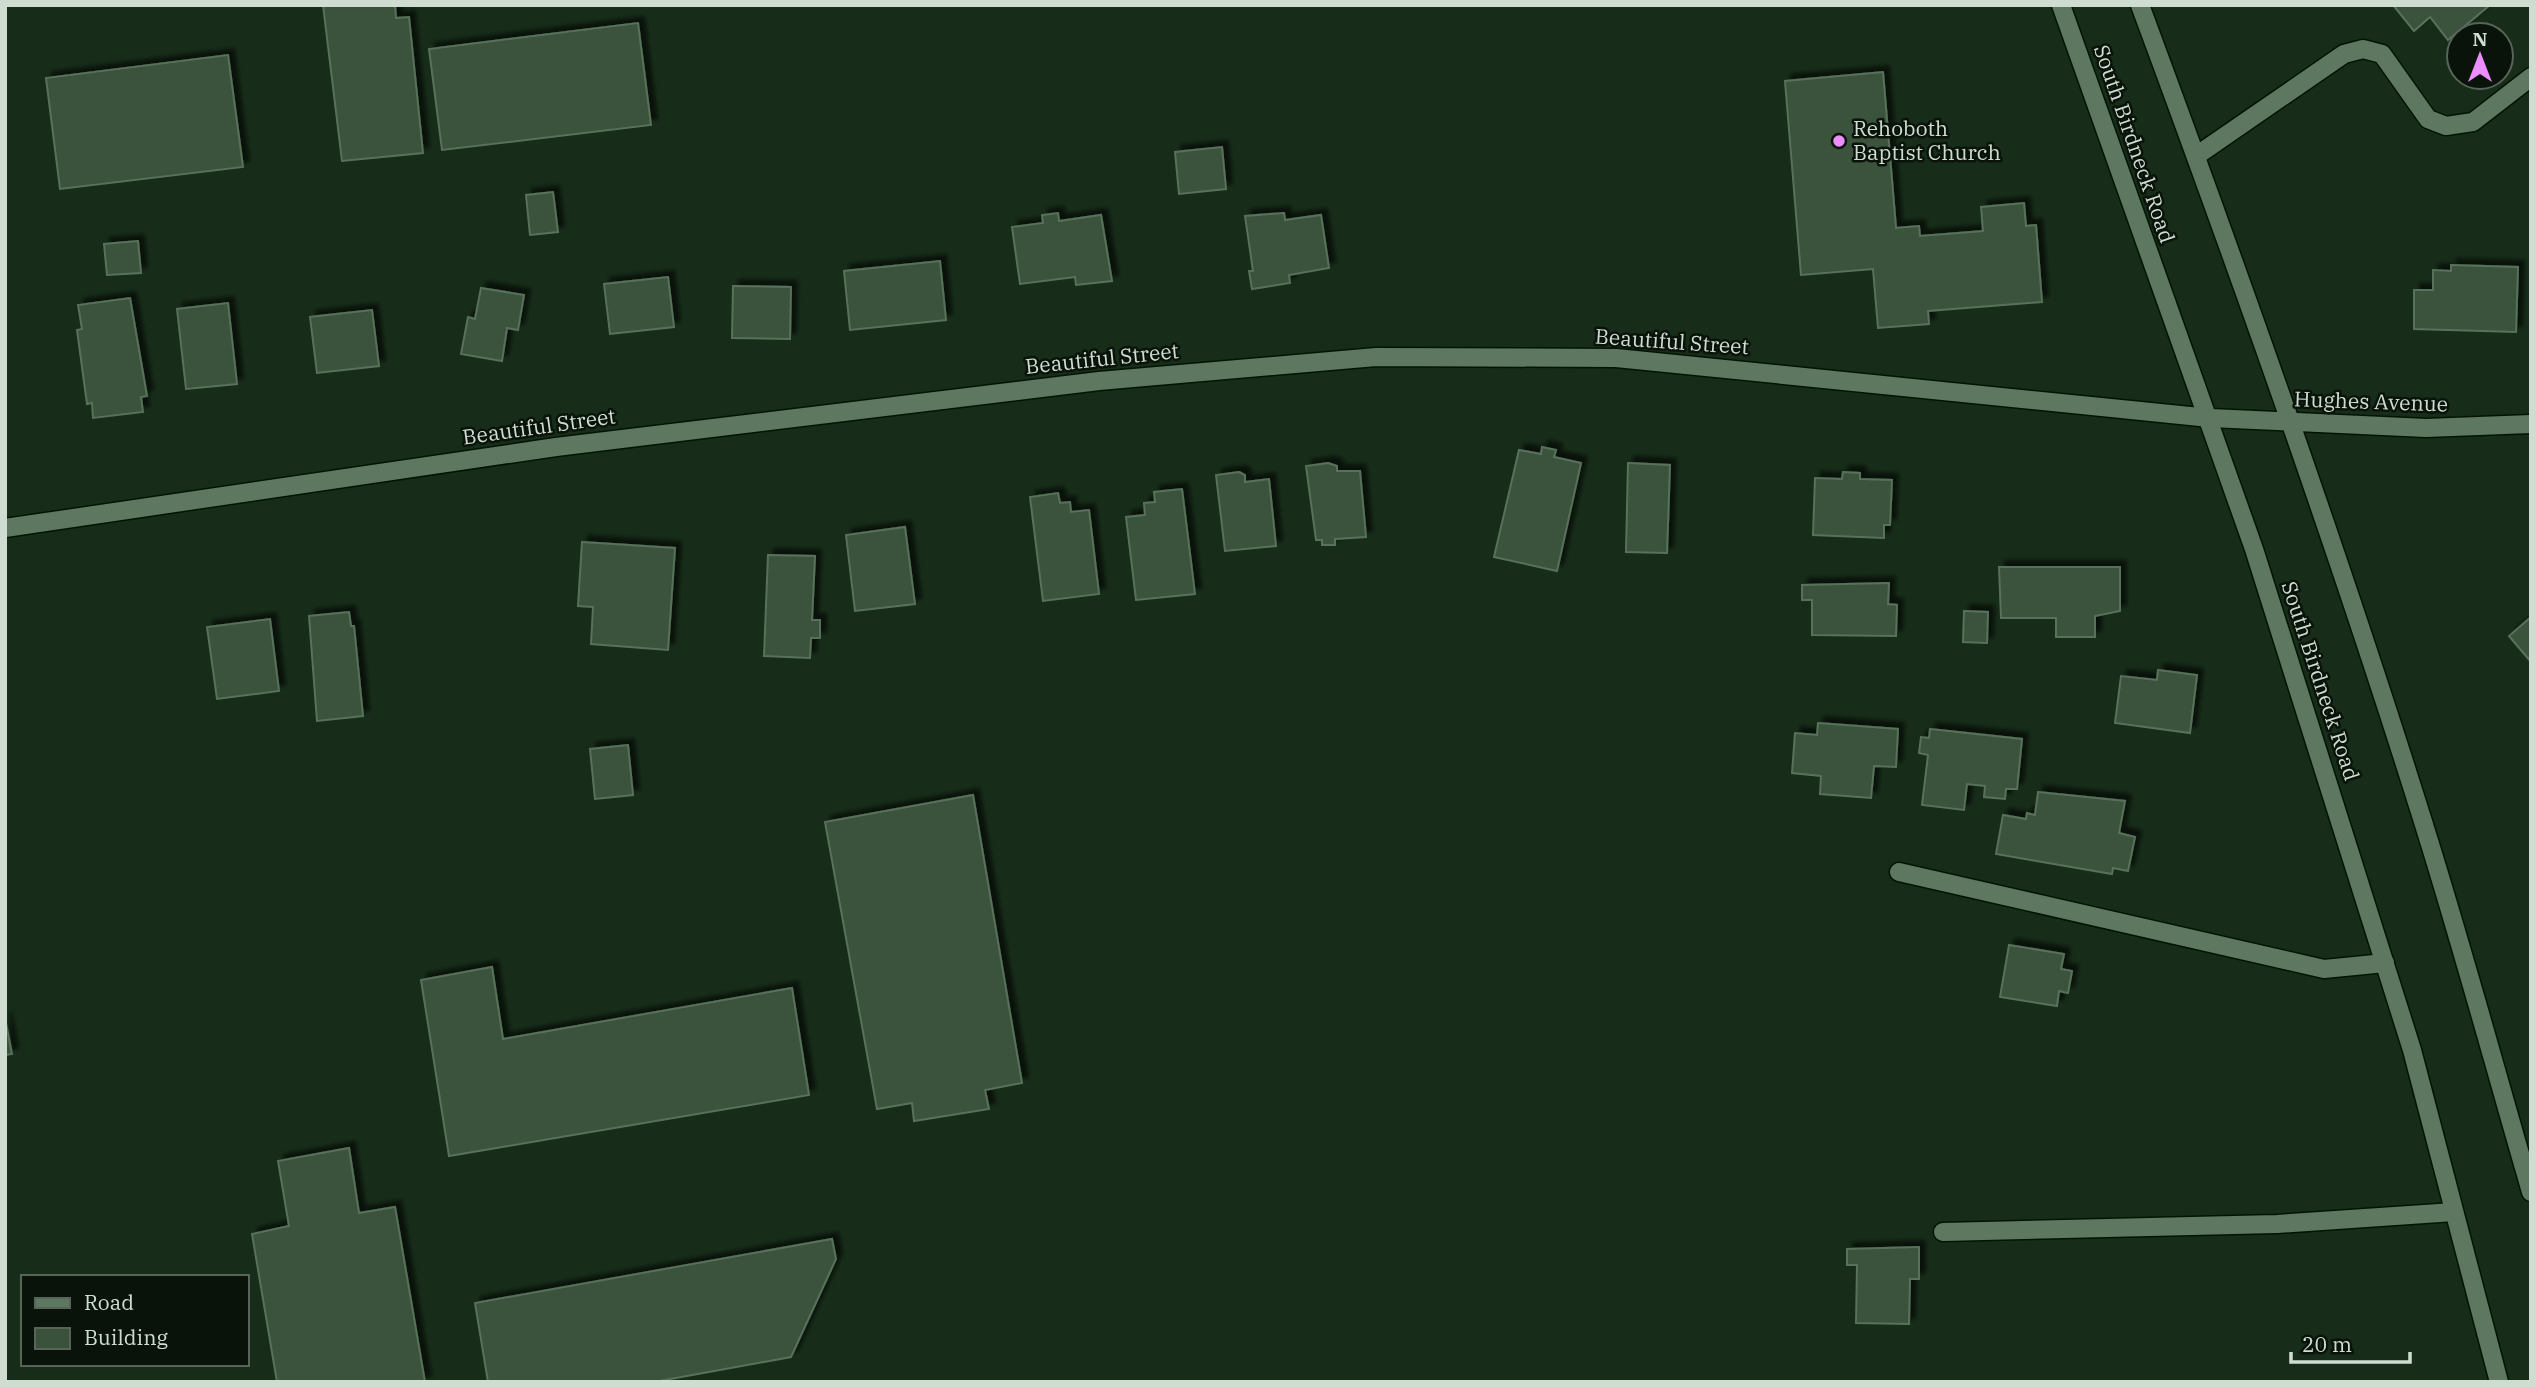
<svg xmlns="http://www.w3.org/2000/svg" width="2536" height="1387" viewBox="0 0 2536 1387" font-family="'IBM Plex Serif',serif">
  <style>
    .building { fill: #3a523c; stroke: #58715a; stroke-width: 2; filter: url(#shadow) }
    .lines { fill: none; stroke-linecap: round; stroke-linejoin: round }
    .lane-casing { stroke: #021504; stroke-width: 21 }
    .street-casing { stroke: #021504; stroke-width: 21 }
    .secondary-casing { stroke: #021504; stroke-width: 21 }
    .lane { stroke: #5e7760; stroke-width: 18 }
    .street { stroke: #5e7760; stroke-width: 18 }
    .secondary { stroke: #5e7760; stroke-width: 18 }
    .poi-dot { fill: #eb8dfc; stroke: #09130a; stroke-width: 2.5 }
    .labels { text-anchor: middle; stroke-width: 5; stroke-linejoin: round; paint-order: stroke }
    .poi-label { font-size: 21px; fill: #cfddd0; stroke: #09130a; text-anchor: start }
    .street-label { font-size: 21px; fill: #cfddd0; stroke: #09130a }
  </style>
  <defs>
    <filter id="shadow"><feDropShadow dx="6" dy="-6" stdDeviation="2" flood-color="#0009"/></filter>
  </defs>
  <rect width="100%" height="100%" fill="#172d19"/>
  <g class="building">
    <polygon points="323,5 395,5 396,18 409,17 423,153 342,161"/>
    <polygon points="2393,5 2490,5 2448,40 2430,17 2414,31"/>
    <polygon points="638,23 651,125 442,150 429,49"/>
    <polygon points="228,55 243,167 60,189 46,78"/>
    <polygon points="1883,72 1896,228 1919,226 1920,236 1983,231 1981,207 2024,203 2026,226 2036,225 2042,302 1928,311 1929,324 1878,328 1873,269 1801,275 1785,81"/>
    <polygon points="1222,147 1226,189 1179,194 1175,152"/>
    <polygon points="553,192 558,232 530,235 526,195"/>
    <polygon points="1058,213 1059,221 1101,215 1112,281 1076,285 1075,277 1020,284 1012,227 1043,223 1042,215"/>
    <polygon points="1284,213 1285,220 1321,215 1329,268 1289,275 1290,283 1252,289 1249,271 1253,271 1245,216"/>
    <polygon points="138,241 141,273 107,275 104,244"/>
    <polygon points="940,261 946,320 850,330 844,271"/>
    <polygon points="2451,265 2518,267 2516,332 2414,329 2414,290 2433,290 2433,270 2451,271"/>
    <polygon points="668,277 674,327 610,334 604,284"/>
    <polygon points="733,286 791,287 790,339 732,338"/>
    <polygon points="481,288 524,295 518,330 507,328 502,361 461,354 468,317 475,319"/>
    <polygon points="130,298 147,396 141,397 143,412 93,418 92,403 87,404 77,330 82,329 78,305"/>
    <polygon points="228,303 237,384 186,389 177,309"/>
    <polygon points="372,310 379,366 317,373 310,317"/>
    <polygon points="1542,447 1556,450 1554,457 1581,463 1557,571 1494,557 1519,450 1541,454"/>
    <polygon points="1328,463 1337,466 1337,471 1360,471 1366,537 1335,539 1335,545 1322,545 1322,540 1316,540 1306,466"/>
    <polygon points="1628,463 1670,465 1667,553 1626,552"/>
    <polygon points="1239,472 1245,475 1245,482 1269,479 1276,546 1225,551 1216,475"/>
    <polygon points="1843,472 1860,473 1860,479 1892,480 1890,525 1884,525 1884,538 1813,535 1815,478 1842,479"/>
    <polygon points="1182,489 1195,594 1136,600 1126,517 1145,515 1144,503 1155,502 1154,492"/>
    <polygon points="1058,493 1060,503 1070,502 1071,512 1089,510 1099,594 1043,601 1030,497"/>
    <polygon points="905,527 915,604 855,611 846,535"/>
    <polygon points="582,542 675,548 668,650 591,644 593,607 578,606"/>
    <polygon points="768,555 815,556 812,620 820,620 820,638 811,638 810,658 764,656"/>
    <polygon points="1999,567 2120,567 2120,611 2095,616 2095,637 2056,637 2056,618 2001,618"/>
    <polygon points="1889,583 1888,604 1897,605 1896,636 1812,635 1812,600 1802,600 1802,585"/>
    <polygon points="1964,611 1988,612 1987,643 1963,642"/>
    <polygon points="349,612 351,626 354,626 363,716 317,721 309,616"/>
    <polygon points="2531,617 2531,662 2509,636"/>
    <polygon points="270,619 279,691 217,699 207,627"/>
    <polygon points="2158,670 2197,675 2190,733 2115,723 2121,676 2157,680"/>
    <polygon points="1818,723 1898,729 1896,767 1874,766 1871,798 1820,794 1821,776 1792,773 1795,733 1817,735"/>
    <polygon points="1930,729 2022,739 2017,789 2006,789 2005,799 1984,797 1985,786 1967,784 1964,810 1922,805 1928,755 1919,753 1921,737 1929,738"/>
    <polygon points="628,745 633,795 595,799 590,749"/>
    <polygon points="2038,792 2125,801 2119,833 2135,837 2128,871 2113,868 2112,874 1996,854 2003,815 2026,819 2027,813 2035,815"/>
    <polygon points="973,795 1022,1083 985,1090 989,1109 914,1121 912,1103 877,1109 825,822"/>
    <polygon points="2009,945 2064,954 2061,969 2072,971 2068,993 2059,991 2057,1006 2000,997"/>
    <polygon points="492,967 503,1039 792,988 809,1095 449,1156 421,980"/>
    <polygon points="5,1018 12,1054 5,1055"/>
    <polygon points="349,1148 359,1213 395,1207 425,1382 277,1382 252,1234 289,1226 278,1161"/>
    <polygon points="832,1239 836,1259 791,1357 654,1382 488,1382 475,1303"/>
    <polygon points="1919,1247 1919,1279 1910,1279 1909,1324 1856,1323 1857,1265 1847,1265 1847,1249"/>
  </g>
  <g class="lines">
    <g class="lane-casing">
      <g id="lane">
        <polyline points="2196,156 2344,54 2363,49 2382,54 2428,119 2446,126 2473,122 2531,77"/>
        <polyline points="1899,872 2324,969 2385,963"/>
        <polyline points="1943,1232 2277,1224 2454,1212"/>
      </g>
    </g>
    <g class="street-casing">
      <polyline id="street" points="5,528 556,447 1099,381 1376,357 1616,358 2210,418 2426,428 2531,424"/>
    </g>
    <g class="secondary-casing">
      <g id="secondary">
        <polyline points="2061,5 2254,549 2412,1050 2499,1382"/>
        <path d="M2140,5C2239,272 2335,541 2420,812C2460,938 2494,1065 2531,1192"/>
      </g>
    </g>
    <use href="#lane" class="lane"/>
    <use href="#street" class="street"/>
    <use href="#secondary" class="secondary"/>
  </g>
  <circle class="poi-dot" cx="1839" cy="141" r="7"/>
  <g class="labels">
    <g class="poi-label">
      <text x="1853" y="136">Rehoboth<tspan x="1853" dy="24">Baptist Church</tspan></text>
    </g>
    <g class="street-label">
      <text transform="translate(2134 144) rotate(71)" y="7">South Birdneck Road</text>
      <text transform="translate(1672 342) rotate(4)" y="7">Beautiful Street</text>
      <text transform="translate(1102 359) rotate(-6)" y="7">Beautiful Street</text>
      <text transform="translate(2371 402) rotate(2)" y="7">Hughes Avenue</text>
      <text transform="translate(539 427) rotate(-8)" y="7">Beautiful Street</text>
      <text transform="translate(2320 681) rotate(72)" y="7">South Birdneck Road</text>
    </g>
  </g>
  <rect width="2536" height="1387" fill="none" stroke="#cfddd0" stroke-width="14"/>
  <rect x="21" y="1275" width="228" height="91" fill="#09130a" stroke="#586459" stroke-width="2"/>
  <rect x="35" y="1298" width="35" height="10" fill="#5e7760" stroke="#586459" stroke-width="2"/>
  <text x="84" y="1310" font-size="21" fill="#cfddd0">Road</text>
  <rect x="35" y="1328" width="35" height="21" fill="#3a523c" stroke="#586459" stroke-width="2"/>
  <text x="84" y="1345" font-size="21" fill="#cfddd0">Building</text>
  <g transform="translate(2480 56)"><circle r="33" fill="#09130a" stroke="#586459" stroke-width="2"/>
  <path d="M0-5L12 26L0 18L-12 26Z" fill="#eb8dfc"/>
  <text y="-10" font-size="19" font-weight="bold" text-anchor="middle" fill="#cfddd0">N</text>
  </g>
  <path d="M2291 1352v10h119v-10" fill="none" stroke="#cfddd0" stroke-width="3.5"/>
  <text x="2302" y="1352" font-size="21" fill="#cfddd0" stroke="#09130a" stroke-width="5" paint-order="stroke">20 m</text>
</svg>
